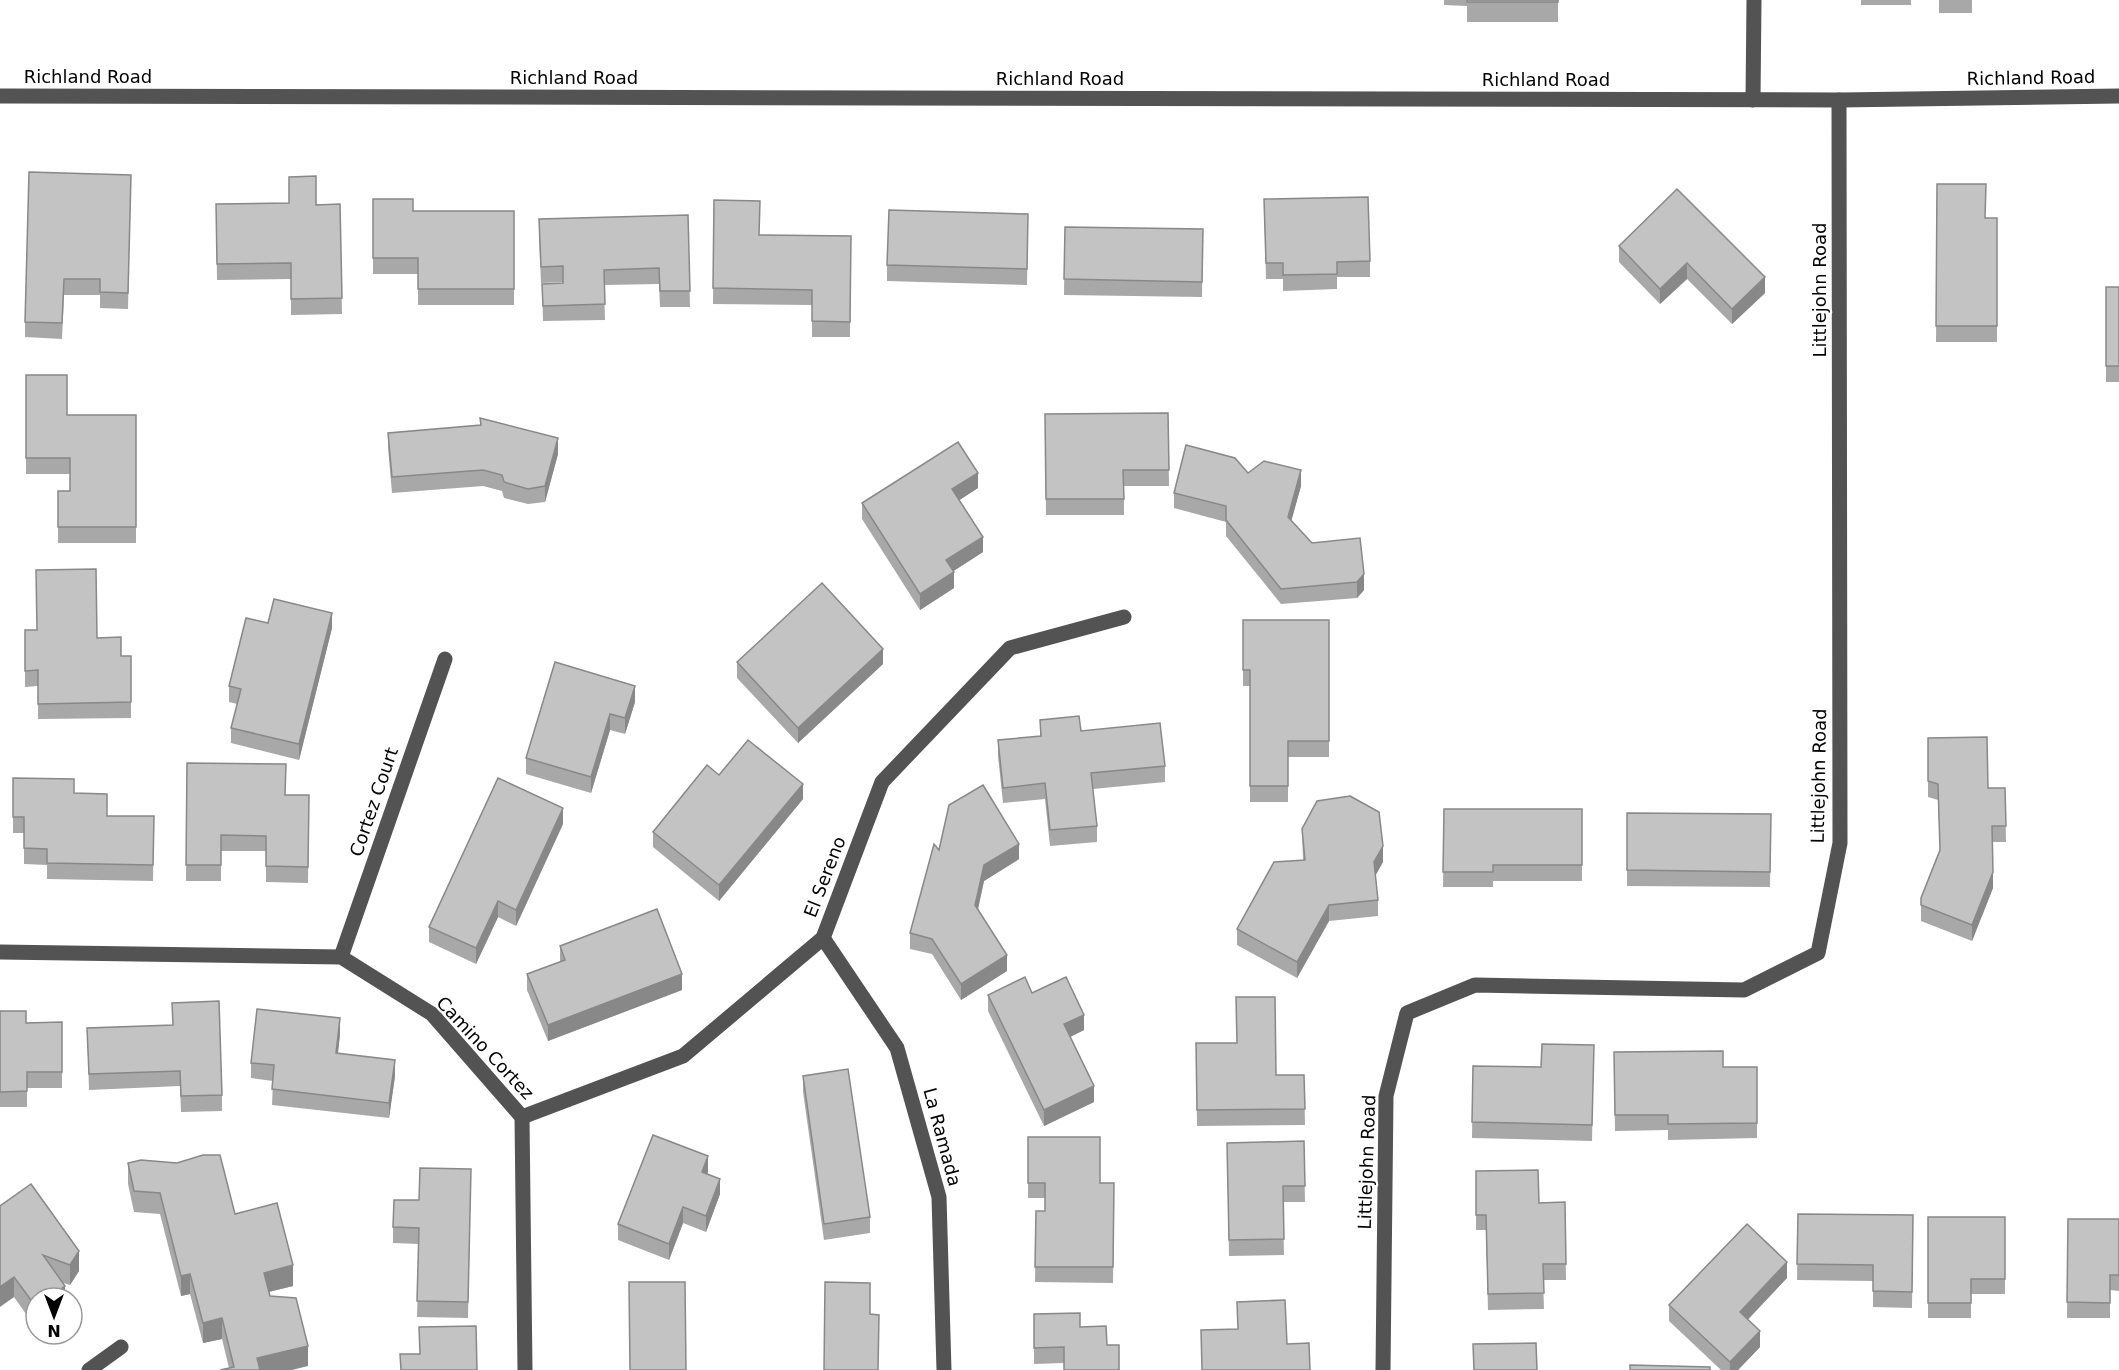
<svg xmlns="http://www.w3.org/2000/svg" width="2119" height="1370" viewBox="0 0 2119 1370" font-family="'DejaVu Sans',sans-serif">
  <style>
    .lines { fill: none; stroke-linecap: round; stroke-linejoin: round }
    .minor { stroke: #535353; stroke-width: 15 }
    .wall { fill: #a8a8a8 }
    .shaded-wall { fill: #888 }
    .building { fill: #c3c3c3; stroke: #888; stroke-width: 1.5 }
    .labels { text-anchor: middle; stroke-width: 4.5; stroke-linejoin: round; paint-order: stroke }
    .street-label { font-size: 18px; fill: #000; stroke: #fff }
  </style>
  <rect width="100%" height="100%" fill="#fff"/>
  <g class="lines">
    <g class="minor">
      <polyline points="0,96 1839,100 2119,96"/>
      <polyline points="1753,100 1754,0"/>
      <polyline points="823,938 897,1048 939,1197 944,1370"/>
      <polyline points="0,952 341,957 432,1014 522,1117 525,1370"/>
      <polyline points="341,957 445,659"/>
      <polyline points="522,1117 683,1056 823,938 882,782 1010,648 1124,617"/>
      <polyline points="89,1370 121,1347"/>
      <polyline points="1383,1370 1386,1096 1407,1013 1475,985 1744,990 1818,953 1840,843 1839,100"/>
    </g>
  </g>
  <g class="wall">
    <polygon points="1444,0 1558,0 1558,22 1467,22 1467,6 1444,5"/>
    <rect x="1861" y="0" width="50" height="5"/>
    <rect x="1939" y="0" width="33" height="13"/>
    <polygon points="131,175 128,309 100,308 100,295 64,295 62,339 25,337 25,322"/>
    <polygon points="1937,184 1986,218 1997,218 1997,342 1936,342"/>
    <polygon points="1677,189 1765,293 1732,324 1687,279 1660,304 1619,262 1619,246"/>
    <polygon points="373,199 413,211 514,211 514,305 418,305 418,274 373,274"/>
    <polygon points="1264,199 1370,261 1370,277 1337,277 1337,289 1283,291 1283,279 1266,279"/>
    <polygon points="714,200 760,235 851,236 850,337 812,337 812,305 713,304"/>
    <polygon points="216,204 340,204 342,314 291,315 291,279 217,280"/>
    <polygon points="688,215 690,307 660,307 659,284 604,285 605,320 543,321 542,284 563,283 563,282 541,283 539,235"/>
    <polygon points="1065,227 1203,229 1202,297 1064,295"/>
    <polygon points="1028,230 1027,285 887,281 887,265"/>
    <rect x="2106" y="287" width="13" height="95"/>
    <polygon points="26,375 67,415 136,415 136,543 58,543 58,491 70,491 70,474 26,474"/>
    <polygon points="1168,413 1169,486 1124,486 1124,515 1046,515 1045,414"/>
    <polygon points="480,418 558,454 545,502 528,504 504,498 502,491 483,486 392,493 388,448 388,433 480,425"/>
    <polygon points="1248,473 1301,486 1291,521 1312,543 1360,538 1364,590 1357,598 1281,604 1226,536 1226,522 1174,508 1174,493"/>
    <polygon points="978,488 959,500 983,552 953,571 954,588 920,610 862,519 862,503"/>
    <polygon points="1243,620 1329,620 1329,757 1288,757 1288,802 1250,802 1250,686 1243,686"/>
    <polygon points="268,623 332,628 299,760 231,743 231,728 237,704 229,702 229,686"/>
    <polygon points="25,630 36,630 97,638 121,656 131,656 131,718 38,719 38,686 25,687"/>
    <polygon points="555,662 635,702 625,734 610,730 591,793 526,774 526,758"/>
    <polygon points="737,662 883,664 798,743 737,678"/>
    <polygon points="1040,720 1081,731 1165,766 1165,782 1093,789 1097,826 1097,842 1050,846 1045,799 1003,803 998,756 998,740 1040,736"/>
    <polygon points="1928,738 1988,788 2005,788 2006,842 1992,842 1993,888 1972,941 1921,921 1921,905 1940,852 1938,800 1928,797"/>
    <polygon points="187,763 285,795 309,795 308,883 266,882 266,851 221,851 221,881 186,881"/>
    <polygon points="719,775 803,799 719,901 653,847 653,832"/>
    <polygon points="13,778 74,793 107,816 154,816 153,881 47,879 47,865 24,864 24,833 13,833"/>
    <polygon points="1444,809 1582,809 1582,881 1493,881 1493,887 1443,887"/>
    <polygon points="1627,813 1771,814 1770,887 1627,886"/>
    <polygon points="563,824 516,926 498,917 476,964 429,942 429,927"/>
    <polygon points="1302,829 1383,862 1375,876 1378,900 1378,916 1329,921 1297,978 1237,945 1237,929 1303,860"/>
    <polygon points="939,850 1019,859 984,881 978,910 1007,971 961,1000 932,954 910,949 910,933"/>
    <polygon points="560,946 682,990 548,1041 527,990 527,974 560,962"/>
    <polygon points="1032,993 1084,1030 1070,1037 1094,1102 1044,1126 988,1011 988,995"/>
    <polygon points="0,1011 26,1023 62,1022 62,1088 27,1088 27,1107 0,1107"/>
    <polygon points="173,1025 222,1095 222,1111 181,1112 180,1086 89,1090 87,1028"/>
    <polygon points="340,1034 338,1054 395,1076 389,1118 272,1105 273,1081 251,1078 251,1063"/>
    <polygon points="1196,1043 1276,1075 1304,1075 1305,1125 1197,1126"/>
    <polygon points="1594,1045 1592,1141 1472,1138 1473,1066 1541,1067"/>
    <polygon points="1614,1052 1723,1067 1757,1067 1757,1138 1668,1140 1668,1130 1615,1131"/>
    <polygon points="803,1076 870,1217 870,1233 824,1240 803,1092"/>
    <polygon points="1028,1137 1100,1183 1114,1183 1113,1283 1035,1282 1036,1211 1045,1211 1045,1198 1028,1198"/>
    <polygon points="1304,1141 1305,1202 1283,1202 1284,1255 1229,1256 1227,1143"/>
    <polygon points="128,1163 235,1214 293,1286 269,1292 270,1296 308,1366 229,1368 222,1339 203,1343 190,1294 181,1296 160,1214 134,1212 128,1184"/>
    <polygon points="471,1169 468,1318 417,1317 419,1244 393,1243 393,1227 419,1200"/>
    <polygon points="1476,1171 1539,1203 1565,1202 1566,1280 1543,1280 1544,1309 1488,1310 1486,1230 1476,1230"/>
    <polygon points="708,1172 707,1174 720,1194 706,1232 683,1223 669,1260 618,1240 618,1224"/>
    <polygon points="0,1206 79,1271 70,1285 63,1283 65,1298 36,1298 36,1324 31,1321 14,1297"/>
    <polygon points="1798,1214 1913,1215 1912,1308 1873,1307 1873,1281 1797,1280"/>
    <polygon points="1928,1217 2005,1217 2005,1294 1971,1294 1971,1318 1928,1318"/>
    <polygon points="2068,1219 2119,1219 2119,1291 2110,1290 2110,1318 2067,1318"/>
    <polygon points="1787,1278 1747,1319 1760,1347 1738,1370 1721,1370 1669,1321 1669,1305"/>
    <polygon points="1080,1313 1064,1363 1034,1364 1034,1314"/>
  </g>
  <g class="shaded-wall">
    <polygon points="1687,263 1687,279 1660,304 1660,289"/>
    <polygon points="1765,277 1765,293 1732,324 1732,309"/>
    <polygon points="558,438 558,454 545,502 545,486"/>
    <polygon points="1301,470 1301,486 1288,533 1288,517"/>
    <polygon points="978,473 978,488 952,505 952,489"/>
    <polygon points="983,537 983,552 946,576 946,560"/>
    <polygon points="954,572 954,588 920,610 920,594"/>
    <polygon points="1364,574 1364,590 1357,598 1357,582"/>
    <polygon points="332,613 332,628 299,760 299,744"/>
    <polygon points="883,649 883,664 798,743 798,728"/>
    <polygon points="635,686 635,702 625,734 625,718"/>
    <polygon points="610,714 610,730 591,793 591,777"/>
    <polygon points="803,784 803,799 719,901 719,885"/>
    <polygon points="563,808 563,824 516,926 516,910"/>
    <polygon points="1019,844 1019,859 984,881 975,921 975,905 984,865"/>
    <polygon points="1383,846 1383,862 1374,878 1374,862"/>
    <polygon points="1993,872 1993,888 1972,941 1972,925"/>
    <polygon points="498,901 498,917 476,964 476,948"/>
    <polygon points="1329,905 1329,921 1297,978 1297,962"/>
    <polygon points="1007,955 1007,971 961,1000 961,984"/>
    <polygon points="682,974 682,990 548,1041 548,1025"/>
    <polygon points="1084,1015 1084,1030 1064,1040 1064,1024"/>
    <polygon points="340,1018 340,1034 336,1069 336,1053"/>
    <polygon points="395,1060 395,1076 389,1118 389,1103"/>
    <polygon points="1094,1086 1094,1102 1044,1126 1044,1110"/>
    <polygon points="708,1156 708,1172 702,1188 702,1172"/>
    <polygon points="720,1179 720,1194 706,1232 706,1216"/>
    <polygon points="683,1207 683,1223 669,1260 669,1244"/>
    <polygon points="79,1251 79,1271 70,1285 70,1265"/>
    <polygon points="1787,1262 1787,1278 1740,1328 1740,1312"/>
    <polygon points="293,1265 293,1286 264,1293 264,1273"/>
    <polygon points="190,1274 190,1294 181,1296 181,1276"/>
    <polygon points="14,1277 14,1297 0,1307 0,1287"/>
    <polygon points="65,1286 65,1298 48,1298"/>
    <polygon points="222,1318 222,1339 203,1343 203,1323"/>
    <polygon points="1760,1331 1760,1347 1738,1370 1730,1370 1730,1362"/>
    <polygon points="308,1346 308,1366 292,1370 257,1370 257,1358"/>
  </g>
  <g class="building">
    <rect x="1467" y="0" width="91" height="2"/>
    <polygon points="29,172 131,175 128,293 100,292 100,279 64,279 62,323 25,322"/>
    <polygon points="316,176 316,205 340,204 342,298 291,299 291,263 217,264 216,204 289,203 289,177"/>
    <polygon points="1937,184 1986,184 1985,218 1997,218 1997,326 1936,326"/>
    <polygon points="1677,189 1765,277 1732,309 1687,263 1660,289 1619,246"/>
    <polygon points="1368,197 1370,261 1337,262 1337,274 1283,275 1283,263 1266,263 1264,199"/>
    <polygon points="373,199 413,199 413,211 514,211 514,289 418,289 418,258 373,258"/>
    <polygon points="714,200 760,201 759,235 851,236 850,322 812,321 812,290 713,288"/>
    <polygon points="889,210 1028,214 1027,269 887,265"/>
    <polygon points="688,215 690,291 660,291 659,268 604,270 605,304 543,306 542,284 563,283 563,266 541,267 539,219"/>
    <polygon points="1065,227 1203,229 1202,282 1064,279"/>
    <rect x="2106" y="287" width="13" height="79"/>
    <polygon points="26,375 67,375 67,415 136,415 136,527 58,527 58,491 70,491 70,458 26,458"/>
    <polygon points="1168,413 1169,470 1123,470 1124,499 1046,499 1045,414"/>
    <polygon points="480,418 558,438 545,486 528,489 504,482 502,475 483,470 392,477 388,433 481,425"/>
    <polygon points="958,442 978,473 952,489 983,537 946,560 954,572 920,594 862,503"/>
    <polygon points="1186,445 1235,458 1248,473 1264,461 1301,470 1288,517 1312,543 1360,538 1364,574 1357,582 1281,589 1226,520 1226,506 1174,493"/>
    <polygon points="96,569 97,638 121,637 121,656 131,656 131,702 38,704 38,670 25,671 25,630 37,630 36,570"/>
    <polygon points="822,583 883,649 798,728 737,662"/>
    <polygon points="274,599 332,613 299,744 231,728 241,689 229,686 246,618 268,623"/>
    <polygon points="1243,620 1329,620 1329,741 1288,741 1288,786 1250,786 1250,670 1243,670"/>
    <polygon points="555,662 635,686 625,718 610,714 591,777 526,758"/>
    <polygon points="1079,716 1081,731 1160,723 1165,766 1091,773 1097,826 1050,830 1045,783 1003,788 998,740 1041,736 1040,720"/>
    <polygon points="1987,737 1988,788 2005,788 2006,826 1992,826 1993,872 1972,925 1921,905 1921,898 1940,850 1938,784 1928,781 1928,738"/>
    <polygon points="748,740 803,784 719,885 653,832 707,765 719,775"/>
    <polygon points="187,763 286,764 285,795 309,795 308,867 266,866 266,836 221,835 221,865 186,865"/>
    <polygon points="13,778 74,779 74,793 107,794 107,816 154,816 153,865 47,863 47,849 24,848 24,817 13,817"/>
    <polygon points="498,778 563,808 516,910 498,901 476,948 429,927"/>
    <polygon points="983,785 1019,844 984,865 975,905 1007,955 961,984 932,939 910,933 934,844 939,850 949,805"/>
    <polygon points="1350,796 1379,812 1383,846 1374,862 1378,900 1329,905 1297,962 1237,929 1274,862 1305,860 1302,829 1317,801"/>
    <polygon points="1444,809 1582,809 1582,865 1493,865 1493,872 1443,872"/>
    <polygon points="1627,813 1771,814 1770,872 1627,870"/>
    <polygon points="657,909 682,974 548,1025 527,974 565,960 560,946"/>
    <polygon points="1025,977 1032,993 1066,977 1084,1015 1064,1024 1094,1086 1044,1110 988,995"/>
    <polygon points="1236,997 1275,997 1276,1075 1304,1075 1305,1109 1197,1110 1196,1043 1237,1043"/>
    <polygon points="219,1001 222,1095 181,1096 180,1071 89,1074 87,1028 173,1025 172,1003"/>
    <polygon points="257,1009 340,1018 336,1053 395,1060 389,1103 272,1089 274,1065 251,1063"/>
    <polygon points="0,1011 26,1011 26,1023 62,1022 62,1072 27,1072 27,1091 0,1092"/>
    <polygon points="1542,1044 1594,1045 1592,1125 1472,1122 1473,1066 1541,1067"/>
    <polygon points="1723,1051 1723,1067 1757,1067 1757,1123 1668,1124 1668,1115 1615,1115 1614,1052"/>
    <polygon points="848,1069 870,1217 824,1224 803,1076"/>
    <polygon points="653,1135 708,1156 702,1172 720,1179 706,1216 683,1207 669,1244 618,1224"/>
    <polygon points="1028,1137 1100,1137 1100,1183 1114,1183 1113,1267 1035,1267 1036,1211 1045,1211 1045,1183 1028,1183"/>
    <polygon points="1304,1141 1305,1186 1283,1186 1284,1239 1229,1240 1227,1143"/>
    <polygon points="203,1155 220,1155 235,1214 277,1203 293,1265 264,1273 270,1296 296,1298 308,1346 257,1358 260,1370 220,1370 234,1367 222,1318 203,1323 190,1274 181,1276 160,1193 134,1191 128,1163 141,1160 177,1163"/>
    <polygon points="420,1168 471,1169 468,1302 417,1301 419,1228 393,1227 394,1200 419,1200"/>
    <polygon points="1538,1170 1539,1203 1565,1202 1566,1264 1543,1264 1544,1293 1488,1294 1486,1215 1476,1215 1476,1171"/>
    <polygon points="31,1184 79,1251 70,1265 43,1255 65,1286 48,1298 36,1298 36,1303 31,1300 14,1277 0,1287 0,1206"/>
    <polygon points="1798,1214 1913,1215 1912,1292 1873,1291 1873,1265 1797,1264"/>
    <polygon points="1928,1217 2005,1217 2005,1279 1971,1279 1971,1303 1928,1303"/>
    <polygon points="2068,1219 2119,1219 2119,1275 2110,1275 2110,1303 2067,1302"/>
    <polygon points="1747,1224 1787,1262 1740,1312 1760,1331 1730,1362 1669,1305"/>
    <polygon points="629,1282 685,1282 686,1370 630,1370"/>
    <polygon points="825,1282 870,1283 870,1314 879,1315 878,1370 824,1370"/>
    <polygon points="1285,1300 1287,1344 1309,1343 1310,1370 1202,1370 1201,1330 1238,1329 1237,1302"/>
    <polygon points="1080,1313 1080,1327 1106,1326 1107,1345 1119,1345 1119,1370 1064,1370 1064,1347 1034,1348 1034,1314"/>
    <polygon points="476,1326 477,1370 401,1370 400,1354 420,1354 419,1327"/>
    <polygon points="1536,1343 1537,1370 1474,1370 1473,1344"/>
    <polygon points="1630,1365 1710,1367 1710,1370 1630,1370"/>
  </g>
  <g class="labels">
    <g class="street-label">
      <text x="88" y="83">Richland Road</text>
      <text x="574" y="84">Richland Road</text>
      <text transform="translate(2031 78) rotate(-1)" y="6">Richland Road</text>
      <text x="1060" y="85">Richland Road</text>
      <text x="1546" y="86">Richland Road</text>
      <text transform="translate(1820 290) rotate(-90)" y="6">Littlejohn Road</text>
      <text transform="translate(1819 776) rotate(-89)" y="6">Littlejohn Road</text>
      <text transform="translate(374 802) rotate(-71)" y="6">Cortez Court</text>
      <text transform="translate(825 877) rotate(-69)" y="6">El Sereno</text>
      <text transform="translate(485 1048) rotate(47)" y="6">Camino Cortez</text>
      <text transform="translate(942 1137) rotate(75)" y="6">La Ramada</text>
      <text transform="translate(1367 1162) rotate(-88)" y="6">Littlejohn Road</text>
    </g>
  </g>
  <g transform="translate(54 1316) rotate(180)"><circle r="28" fill="#ffffff" stroke="#999999" stroke-width="1.5"/>
  <path d="M0-4.5L10 22L0 15L-10 22Z" fill="#000000"/>
  <text y="-9" font-size="16" font-weight="bold" text-anchor="middle" fill="#000000">N</text>
  </g>
</svg>
